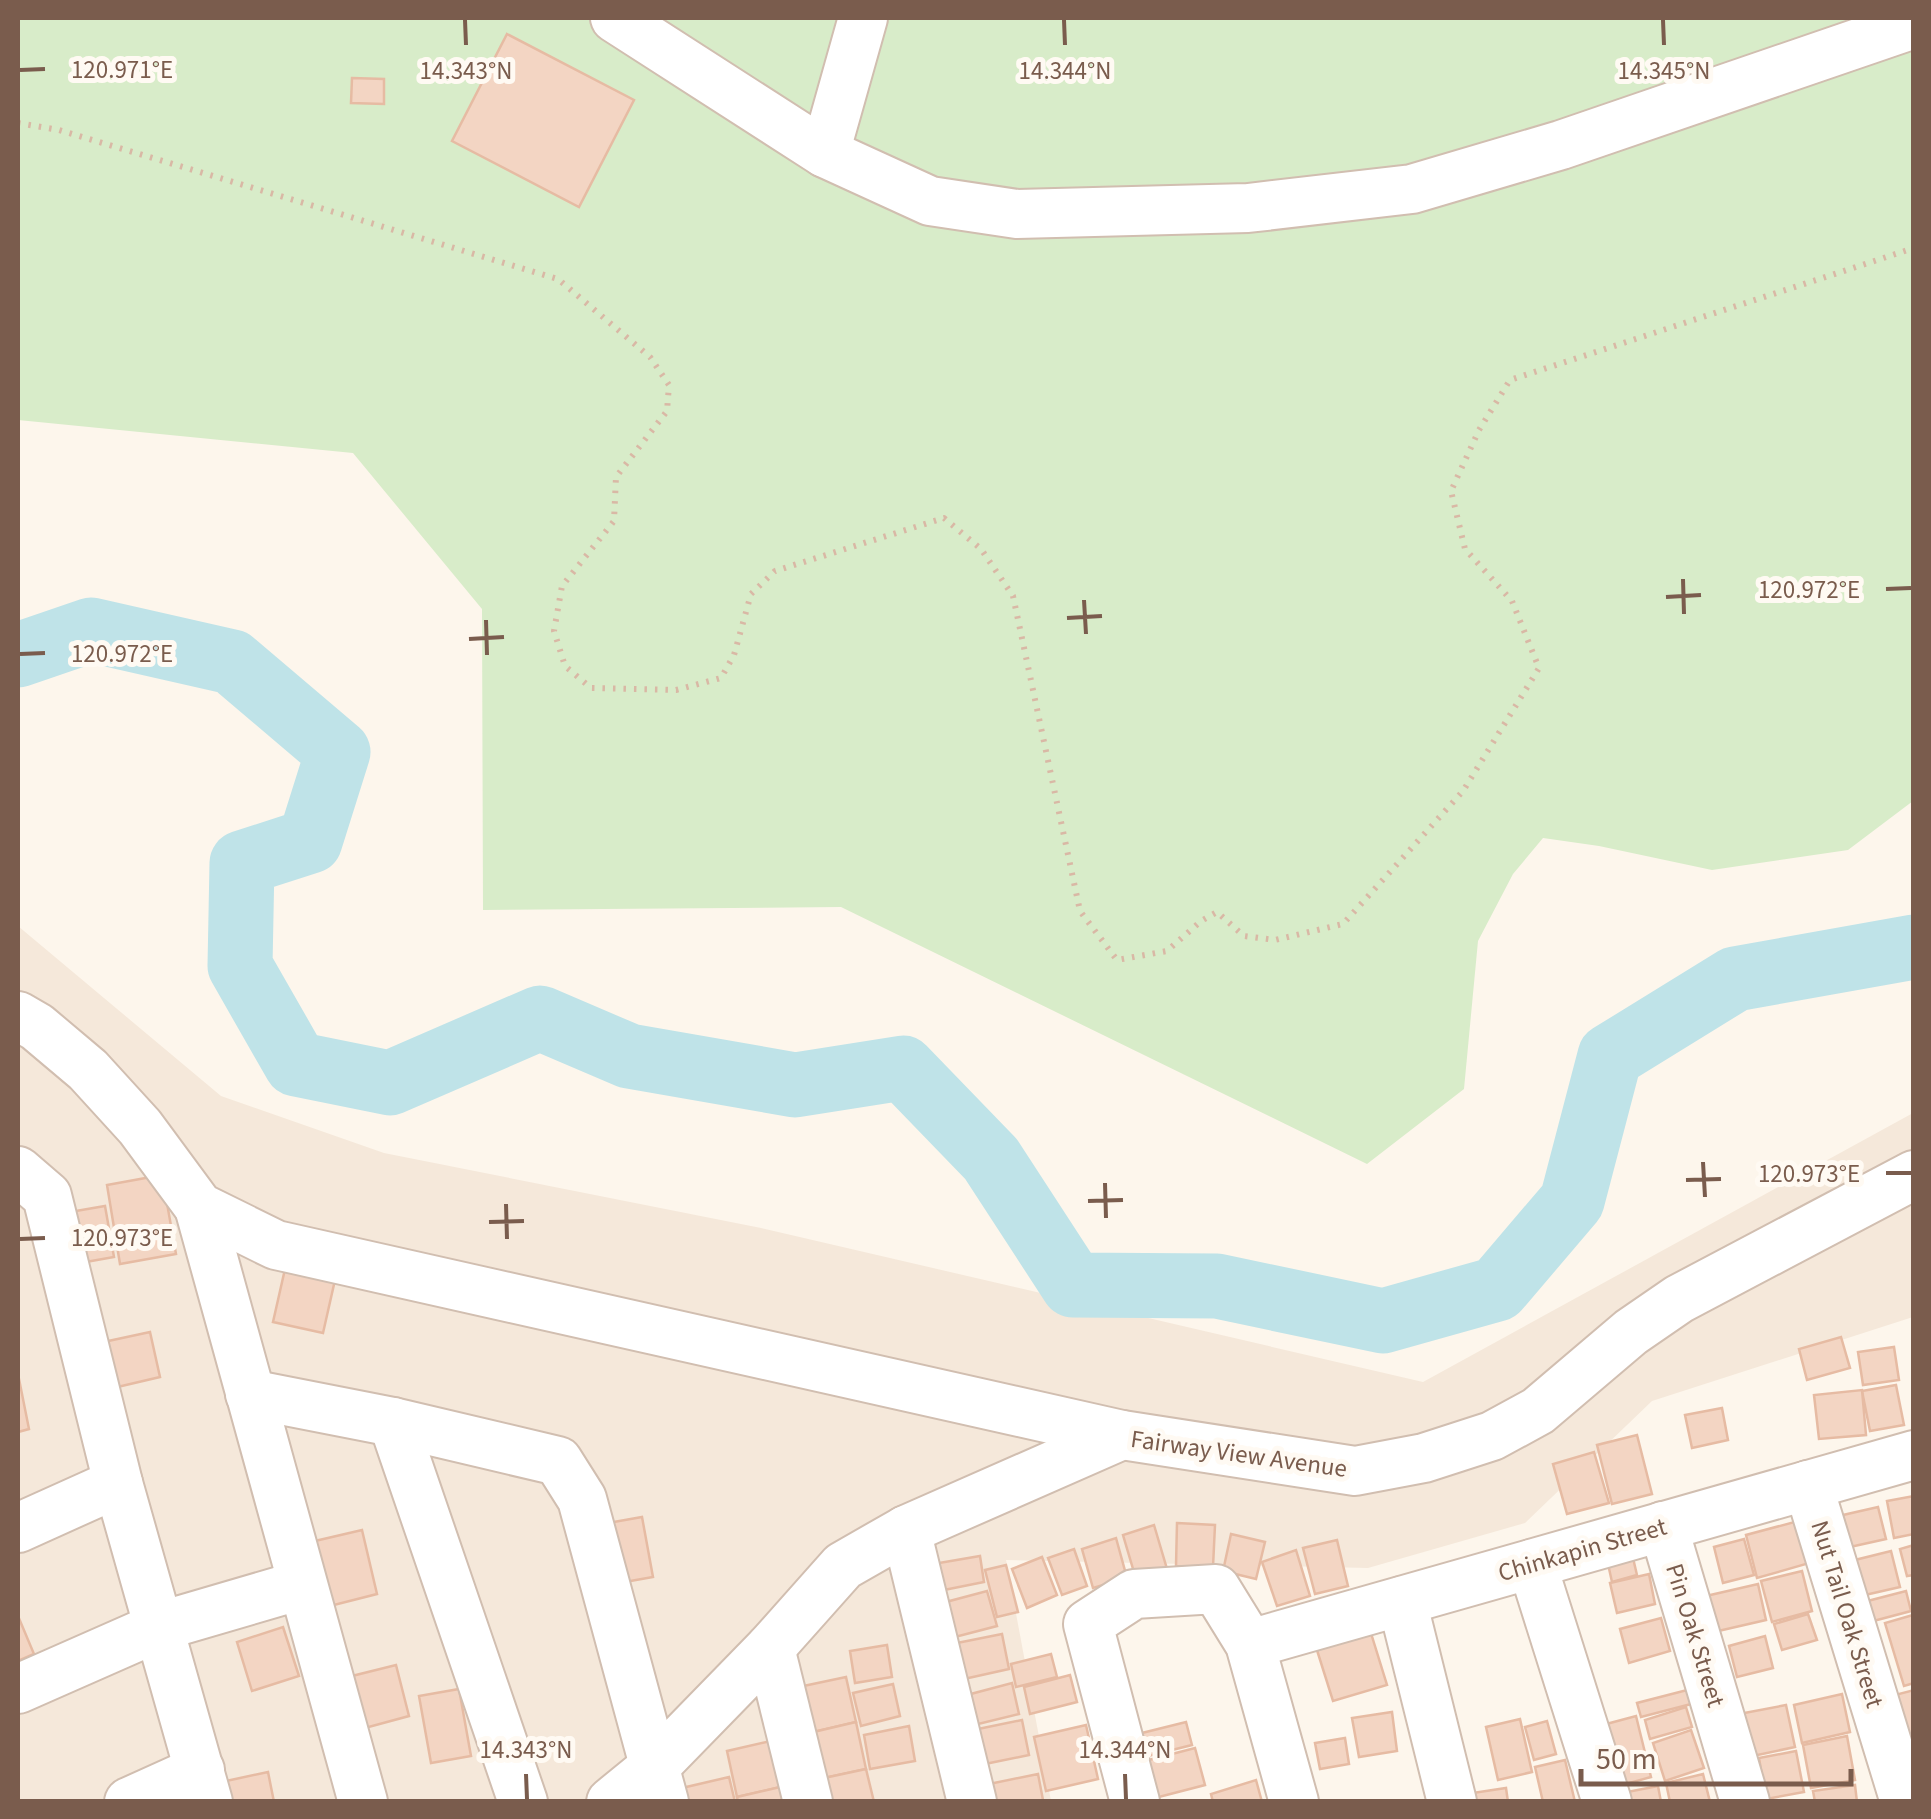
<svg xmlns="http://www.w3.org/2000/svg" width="1931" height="1819" viewBox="0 0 1931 1819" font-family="'Source Sans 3',sans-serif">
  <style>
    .residential { fill: #f5e8da }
    .green { fill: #d8ecc9 }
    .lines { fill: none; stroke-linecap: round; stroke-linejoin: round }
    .river { stroke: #bfe3e8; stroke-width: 65 }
    .building { fill: #f3d5c3; stroke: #e6bba3; stroke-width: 2.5 }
    .minor-casing { stroke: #d1beb0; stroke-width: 52 }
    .path { stroke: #d9b8a5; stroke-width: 6; stroke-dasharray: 2.5 8; stroke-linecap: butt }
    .minor { stroke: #fff; stroke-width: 48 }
    .ticks { fill: none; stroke: #7a5c4d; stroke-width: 4 }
    .labels { text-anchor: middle; stroke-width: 10; stroke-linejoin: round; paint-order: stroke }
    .street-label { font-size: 25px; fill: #7a5c4d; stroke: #fffaf3 }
    .ticks-label { font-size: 25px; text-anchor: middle; fill: #7a5c4d; stroke: #fffaf3; stroke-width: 10; stroke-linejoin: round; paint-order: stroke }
  </style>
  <rect width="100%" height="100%" fill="#fdf6ec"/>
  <polygon class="residential" points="18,926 221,1096 384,1153 761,1228 1423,1382 1913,1113 1913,1317 1652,1401 1525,1523 1368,1568 1006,1560 1051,1801 18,1801"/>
  <polygon class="green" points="18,18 1913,18 1913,801 1848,850 1712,870 1599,846 1543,838 1513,874 1478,941 1464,1089 1367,1164 841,907 483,910 482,609 353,453 18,420"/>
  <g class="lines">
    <polyline class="river" points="18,655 91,630 232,662 338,752 310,841 242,863 240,966 296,1064 390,1083 540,1018 629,1056 795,1085 903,1068 991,1159 1073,1285 1217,1286 1383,1321 1497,1289 1572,1201 1610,1056 1735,979 1914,947"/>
  </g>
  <g class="building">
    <polygon points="507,34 634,100 579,207 452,141"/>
    <polygon points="352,78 384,79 384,104 351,103"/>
    <polygon points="162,1175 176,1254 120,1264 107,1185"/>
    <polygon points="105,1206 114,1257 80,1263 70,1212"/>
    <polygon points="285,1269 335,1280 323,1333 273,1322"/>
    <polygon points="150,1332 160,1377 109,1389 99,1343"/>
    <polygon points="1841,1337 1850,1368 1807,1380 1799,1349"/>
    <polygon points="1894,1347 1899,1380 1863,1385 1858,1352"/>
    <polygon points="18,1374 29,1429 18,1432"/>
    <polygon points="1896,1385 1904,1425 1870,1431 1862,1391"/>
    <polygon points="1862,1390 1866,1435 1819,1439 1814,1395"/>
    <polygon points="1722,1408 1728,1440 1692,1448 1685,1415"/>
    <polygon points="1637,1435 1652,1494 1612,1504 1597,1445"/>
    <polygon points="1594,1452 1609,1503 1567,1514 1553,1464"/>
    <polygon points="1914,1496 1914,1534 1894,1538 1887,1501"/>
    <polygon points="1878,1507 1886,1539 1850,1547 1843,1515"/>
    <polygon points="642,1517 653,1577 619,1583 608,1523"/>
    <polygon points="1802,1520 1813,1562 1757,1578 1746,1535"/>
    <polygon points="1177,1523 1215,1525 1213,1567 1176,1566"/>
    <polygon points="1154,1525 1167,1569 1136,1579 1123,1535"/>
    <polygon points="362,1530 377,1594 330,1606 315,1541"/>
    <polygon points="1231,1534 1265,1542 1256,1579 1223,1571"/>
    <polygon points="1116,1538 1127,1578 1093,1588 1082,1549"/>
    <polygon points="1744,1539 1754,1575 1723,1583 1714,1547"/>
    <polygon points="1337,1540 1348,1586 1315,1594 1303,1548"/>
    <polygon points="1914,1545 1914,1575 1907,1576 1900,1549"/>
    <polygon points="1074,1549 1087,1586 1062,1595 1048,1558"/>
    <polygon points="1296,1550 1310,1596 1277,1606 1262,1562"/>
    <polygon points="1891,1551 1900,1587 1865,1595 1855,1560"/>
    <polygon points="980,1556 984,1582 944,1590 939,1563"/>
    <polygon points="1042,1557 1057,1595 1027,1608 1012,1569"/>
    <polygon points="1633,1558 1637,1575 1612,1582 1608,1564"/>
    <polygon points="1006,1565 1018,1612 997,1617 985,1570"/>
    <polygon points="1802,1571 1812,1611 1772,1622 1761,1581"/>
    <polygon points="1649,1574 1655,1604 1617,1613 1610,1583"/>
    <polygon points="1758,1584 1766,1620 1714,1632 1706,1596"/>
    <polygon points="987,1591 997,1626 955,1637 946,1602"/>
    <polygon points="1906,1591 1911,1611 1866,1623 1860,1603"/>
    <polygon points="1808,1614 1817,1640 1782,1650 1774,1624"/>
    <polygon points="1913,1615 1914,1683 1904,1686 1885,1623"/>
    <polygon points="18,1616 34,1654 18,1661"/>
    <polygon points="1661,1618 1670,1651 1629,1663 1620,1629"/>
    <polygon points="283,1627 299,1676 252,1691 237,1642"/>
    <polygon points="1370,1630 1387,1685 1333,1701 1316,1647"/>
    <polygon points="1002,1634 1009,1669 964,1679 957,1643"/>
    <polygon points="1765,1636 1773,1668 1737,1677 1729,1646"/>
    <polygon points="887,1645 892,1677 855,1683 850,1651"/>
    <polygon points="1051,1654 1057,1677 1016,1687 1011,1664"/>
    <polygon points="396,1665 409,1716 365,1728 352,1676"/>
    <polygon points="1070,1675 1077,1702 1030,1714 1024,1687"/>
    <polygon points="846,1677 856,1722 805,1734 794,1688"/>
    <polygon points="1012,1683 1019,1714 974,1725 967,1695"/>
    <polygon points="893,1684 900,1716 861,1726 853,1693"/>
    <polygon points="459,1689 471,1756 431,1763 419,1696"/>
    <polygon points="1691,1689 1695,1703 1641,1717 1637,1703"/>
    <polygon points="1914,1690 1914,1760 1891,1696"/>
    <polygon points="1842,1694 1850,1732 1802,1743 1794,1705"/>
    <polygon points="1786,1705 1795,1747 1748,1757 1739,1714"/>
    <polygon points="1686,1707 1692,1727 1650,1739 1645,1720"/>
    <polygon points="1392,1712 1397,1751 1359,1757 1352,1718"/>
    <polygon points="1636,1716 1651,1777 1615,1787 1599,1726"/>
    <polygon points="1520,1719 1532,1772 1498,1780 1486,1727"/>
    <polygon points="1022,1720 1029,1755 985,1764 978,1729"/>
    <polygon points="1547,1721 1556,1754 1534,1760 1525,1727"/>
    <polygon points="856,1722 866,1769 815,1780 805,1734"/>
    <polygon points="1186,1722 1192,1745 1144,1757 1138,1734"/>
    <polygon points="1086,1725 1098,1779 1046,1791 1034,1737"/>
    <polygon points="909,1726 915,1761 870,1769 864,1735"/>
    <polygon points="1691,1730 1704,1768 1665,1781 1653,1743"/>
    <polygon points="1847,1736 1855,1780 1811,1788 1803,1745"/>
    <polygon points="1345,1738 1349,1764 1320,1769 1315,1743"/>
    <polygon points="779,1739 789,1785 737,1797 727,1751"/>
    <polygon points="1195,1748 1205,1785 1155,1798 1145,1761"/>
    <polygon points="1796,1751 1804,1792 1766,1799 1759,1758"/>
    <polygon points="1565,1760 1575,1802 1543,1802 1535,1767"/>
    <polygon points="866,1769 874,1802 820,1802 815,1780"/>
    <polygon points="268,1772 274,1802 230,1802 226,1781"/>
    <polygon points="1038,1774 1043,1800 992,1802 989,1784"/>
    <polygon points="1703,1774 1710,1802 1670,1802 1666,1783"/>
    <polygon points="729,1777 735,1802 685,1802 682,1788"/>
    <polygon points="1256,1780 1262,1802 1213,1802 1211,1794"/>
    <polygon points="789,1785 793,1802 738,1802 737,1797"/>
    <polygon points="1855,1785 1857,1802 1815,1802 1813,1791"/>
    <polygon points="1658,1786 1661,1802 1613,1802 1612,1795"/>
    <polygon points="1506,1788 1508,1802 1467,1802 1466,1794"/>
  </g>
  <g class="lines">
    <g class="minor-casing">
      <g id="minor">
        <polyline points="615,18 825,153 930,201 1017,214 1248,208 1412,189 1561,145 1914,24"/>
        <polyline points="825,153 863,18"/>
        <polyline points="18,1016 37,1027 88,1070 140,1127 199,1207 276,1245 1122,1435 1355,1471 1424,1458 1492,1436 1538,1411 1631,1332 1679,1299 1914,1175"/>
        <polyline points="18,1171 47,1196 118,1483 208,1802"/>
        <polyline points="199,1207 363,1802"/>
        <polyline points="250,1394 393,1422 558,1461 582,1499 664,1802"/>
        <polyline points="393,1422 523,1802"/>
        <polyline points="1808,1485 1905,1802"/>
        <polyline points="1663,1526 1745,1802"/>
        <polyline points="18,1528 118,1483"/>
        <polyline points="906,1530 972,1802"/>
        <polyline points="1532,1564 1607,1802"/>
        <polyline points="1402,1601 1452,1802"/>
        <polyline points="1250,1644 1914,1455"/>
        <polyline points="770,1648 808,1802"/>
        <polyline points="18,1689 161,1626 301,1585"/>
        <polyline points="129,1802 200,1770"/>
        <polyline points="611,1802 655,1766 770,1648 843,1566 906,1530 1122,1435"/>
        <polyline points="1135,1802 1088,1624 1134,1594 1216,1589 1250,1644 1294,1802"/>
      </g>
    </g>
    <polyline class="path" points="18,123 59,130 558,279 650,357 669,385 667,411 616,477 614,521 562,586 554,631 565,666 591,688 676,690 721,678 734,655 751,594 775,571 944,518 981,549 1013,596 1080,911 1117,960 1167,951 1201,921 1217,912 1244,936 1275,940 1343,924 1463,791 1539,668 1512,601 1465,549 1451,491 1479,430 1510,380 1914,248"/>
    <use href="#minor" class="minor"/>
  </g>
  <path class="ticks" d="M465,20L466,45M1064,20L1065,45M1663,20L1664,45M20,70L45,69M1683,579L1684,614M1886,589L1911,588M1666,597L1701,595M1084,600L1086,634M1067,618L1102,616M486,620L487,655M469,639L504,637M20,654L45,653M1703,1162L1705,1197M1886,1173H1911M1686,1180L1721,1179M1105,1183L1106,1218M1088,1201L1123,1200M506,1204L507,1239M489,1222L524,1221M20,1239L45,1238M526,1774L527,1799M1125,1774L1126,1799"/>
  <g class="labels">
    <g class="street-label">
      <text transform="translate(1239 1453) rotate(8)" y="9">Fairway View Avenue</text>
      <text transform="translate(1582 1549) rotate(-16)" y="9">Chinkapin Street</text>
      <text transform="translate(1848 1614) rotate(73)" y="9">Nut Tail Oak Street</text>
      <text transform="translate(1696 1635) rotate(73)" y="9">Pin Oak Street</text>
    </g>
  </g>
  <g class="ticks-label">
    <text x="122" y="78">120.971°E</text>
    <text x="466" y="79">14.343°N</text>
    <text x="1065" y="79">14.344°N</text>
    <text x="1664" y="79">14.345°N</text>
    <text x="1809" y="598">120.972°E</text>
    <text x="122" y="662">120.972°E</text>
    <text x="1809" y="1182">120.973°E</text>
    <text x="122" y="1246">120.973°E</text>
    <text x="526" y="1758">14.343°N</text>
    <text x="1125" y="1758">14.344°N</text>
  </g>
  <rect width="1931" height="1819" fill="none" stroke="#7a5c4d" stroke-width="40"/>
  <path d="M1581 1769v15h270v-15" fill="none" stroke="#7a5c4d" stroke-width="5"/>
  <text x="1596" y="1769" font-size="30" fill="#7a5c4d" stroke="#fffaf3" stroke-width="8" paint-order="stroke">50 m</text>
</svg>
